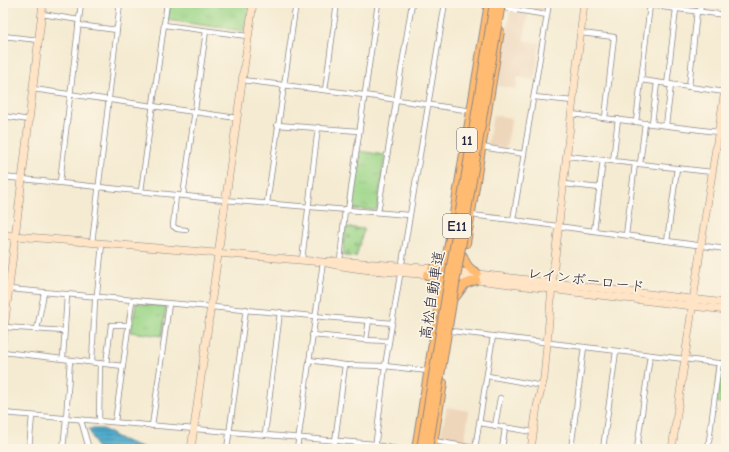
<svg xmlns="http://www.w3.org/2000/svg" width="729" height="452" viewBox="0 0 729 452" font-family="'Comic Neue','Klee One',sans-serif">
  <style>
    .built { fill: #eed6bb }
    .cemetery { fill: url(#cemetery-stones); stroke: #5e7c62 }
    .park { fill: url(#park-tufts); stroke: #5e7c62 }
    .water { fill: url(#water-rules); stroke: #386683 }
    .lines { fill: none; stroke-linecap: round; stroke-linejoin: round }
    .street-casing { stroke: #8c8686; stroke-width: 6 }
    .secondary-casing { stroke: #8c8686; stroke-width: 8 }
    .highway-casing { stroke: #8c8686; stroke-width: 10 }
    .street { stroke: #fff; stroke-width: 4.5 }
    .secondary { stroke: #ffe4c6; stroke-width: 7 }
    .highway { stroke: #ffbb71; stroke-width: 8 }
    .highway-bridge-casing { stroke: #8c8686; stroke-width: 10; stroke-linecap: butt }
    .highway-bridge { stroke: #ffbb71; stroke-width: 8 }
    .labels { text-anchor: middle; stroke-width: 3.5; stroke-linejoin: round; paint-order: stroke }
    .shield { fill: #fcf5e5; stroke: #63616e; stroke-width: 1 }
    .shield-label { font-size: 14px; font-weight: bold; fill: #22223b }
    .street-label { font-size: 15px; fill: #22223b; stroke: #fcf5e5 }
  </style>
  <defs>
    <pattern id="cemetery-stones" width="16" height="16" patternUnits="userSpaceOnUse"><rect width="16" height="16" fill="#9bd588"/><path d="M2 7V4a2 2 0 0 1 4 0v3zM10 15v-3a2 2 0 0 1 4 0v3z" fill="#85b776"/></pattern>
    <pattern id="park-tufts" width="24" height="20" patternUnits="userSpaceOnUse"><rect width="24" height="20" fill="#9bd588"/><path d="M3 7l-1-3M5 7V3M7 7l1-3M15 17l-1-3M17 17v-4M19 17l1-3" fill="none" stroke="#85b776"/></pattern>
    <pattern id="water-rules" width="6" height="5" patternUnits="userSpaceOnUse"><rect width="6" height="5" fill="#4daacb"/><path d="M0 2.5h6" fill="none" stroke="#408aa6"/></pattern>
  </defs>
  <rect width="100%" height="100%" fill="#fcf5e5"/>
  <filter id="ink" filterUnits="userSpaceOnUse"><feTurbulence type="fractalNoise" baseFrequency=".025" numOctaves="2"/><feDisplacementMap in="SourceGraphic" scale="8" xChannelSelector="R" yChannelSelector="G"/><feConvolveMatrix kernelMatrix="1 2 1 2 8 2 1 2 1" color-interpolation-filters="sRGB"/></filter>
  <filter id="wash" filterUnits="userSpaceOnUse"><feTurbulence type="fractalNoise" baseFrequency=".012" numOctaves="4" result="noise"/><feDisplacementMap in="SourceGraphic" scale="16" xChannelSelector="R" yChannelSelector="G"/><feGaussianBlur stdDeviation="0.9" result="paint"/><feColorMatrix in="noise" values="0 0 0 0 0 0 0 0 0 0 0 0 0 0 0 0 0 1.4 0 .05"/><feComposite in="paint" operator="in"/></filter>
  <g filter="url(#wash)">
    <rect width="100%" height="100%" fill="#f5ebd2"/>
    <g class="built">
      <polygon points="512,3 547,3 545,12 514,7"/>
      <polygon points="512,11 528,14 524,40 540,43 534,80 518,77 516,89 498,86 510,12"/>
      <polygon points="493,115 512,118 506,149 490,146 488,144"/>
      <polygon points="447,407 469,411 464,445 442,441 440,439"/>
    </g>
    <polygon class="cemetery" points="345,227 364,229 356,257 345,256 343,254"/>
    <g class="park">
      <polygon points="170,3 249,3 245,30 243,31 167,20"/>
      <polygon points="359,151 385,155 377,209 375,210 353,209 351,206"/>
      <polygon points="136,303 165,306 166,308 162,336 131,332"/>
      <polygon points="720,366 726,367 726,404 715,402"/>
    </g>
    <polygon class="water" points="89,429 103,429 120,439 147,449 97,449"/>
  </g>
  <g filter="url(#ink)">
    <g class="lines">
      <g class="street-casing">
        <g id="street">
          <polyline points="476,3 490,5"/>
          <polyline points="549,3 513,220 726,249"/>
          <polyline points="643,3 662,7 726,15"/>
          <polyline points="499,7 547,15"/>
          <polyline points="700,12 701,3"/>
          <polyline points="42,14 79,20"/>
          <polyline points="78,25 117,30"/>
          <polyline points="164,25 247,36"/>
          <polyline points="581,33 614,37 605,118"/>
          <polyline points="3,36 39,40"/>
          <polyline points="242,80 364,95 472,111"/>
          <polyline points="641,80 725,92"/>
          <polyline points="667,85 676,9"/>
          <polyline points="689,87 697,11"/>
          <polyline points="33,89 237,118"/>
          <polyline points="325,90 337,3"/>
          <polyline points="534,97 573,101"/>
          <polyline points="571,114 726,133"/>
          <polyline points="3,116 29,120"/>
          <polyline points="636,122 650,5"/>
          <polyline points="652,123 657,83"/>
          <polyline points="277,125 359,131"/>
          <polyline points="666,125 671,85"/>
          <polyline points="482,147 524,154"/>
          <polyline points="567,156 712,172"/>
          <polyline points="613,161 618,119"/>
          <polyline points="640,164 645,123"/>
          <polyline points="3,177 224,200 409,215"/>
          <polyline points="60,182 81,3"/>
          <polyline points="564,184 600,188"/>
          <polyline points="141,191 167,3"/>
          <polyline points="176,195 173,226 177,229 186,230"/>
          <polyline points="183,196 206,31"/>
          <polyline points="267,203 296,3"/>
          <polyline points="348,210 378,3"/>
          <polyline points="378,212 412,3"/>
          <polyline points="471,215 513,220"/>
          <polyline points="594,231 603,160"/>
          <polyline points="626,235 635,164"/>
          <polyline points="667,241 677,168"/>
          <polyline points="92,243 120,3"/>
          <polyline points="302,260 318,127"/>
          <polyline points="340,261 345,209"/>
          <path d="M9,289C136,301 264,311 392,323"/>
          <polyline points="4,327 64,331"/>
          <polyline points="37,329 44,293"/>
          <polyline points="451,331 726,364"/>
          <polyline points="312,335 366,340 389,341"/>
          <polyline points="366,340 369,320"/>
          <polyline points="3,352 123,366"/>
          <polyline points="63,358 67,295"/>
          <polyline points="309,360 345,365 385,366 428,371"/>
          <polyline points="92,362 95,300 97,294 102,244"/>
          <polyline points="106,364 111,325 128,325"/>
          <polyline points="488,376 542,386"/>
          <polyline points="3,413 375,444"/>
          <polyline points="81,420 89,449"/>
          <polyline points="99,421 100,363"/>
          <polyline points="115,422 132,301"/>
          <polyline points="480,423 533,432"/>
          <polyline points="152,426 169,304"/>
          <polyline points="495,426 500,398"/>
          <polyline points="265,434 280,312"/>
          <polyline points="434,441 475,448"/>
          <polyline points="375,445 397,449"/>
          <polyline points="29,449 32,416"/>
          <polyline points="63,449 66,419 70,360"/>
          <polyline points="227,449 246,309"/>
          <polyline points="297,449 323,262"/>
          <polyline points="334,449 345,365"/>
          <polyline points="375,449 385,366 445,3"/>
          <polyline points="475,449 493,336"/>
          <polyline points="502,449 505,428"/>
          <polyline points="571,449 584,347"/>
          <polyline points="603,449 616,351"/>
          <polyline points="637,449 650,355"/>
          <polyline points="708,449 719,363"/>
        </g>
      </g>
      <g class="secondary-casing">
        <g id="secondary">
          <path d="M3,235L323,262C368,273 415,272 461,278C549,289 638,300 726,310"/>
          <polyline points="329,261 338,261 436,269"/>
          <polyline points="452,271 726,303"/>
          <polyline points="3,338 43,3"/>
          <polyline points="191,449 253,3"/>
          <polyline points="531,449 537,406 544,378 553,275 584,3"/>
          <polyline points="672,449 701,245 726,83"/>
        </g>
      </g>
      <g class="highway-casing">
        <g id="highway">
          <polyline points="466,243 500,31"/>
          <path d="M463,256C466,265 469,269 477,273"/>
          <polyline points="432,269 441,266 446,258"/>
          <path d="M427,275C435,279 439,281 441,289"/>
          <polyline points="456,296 465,284 476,280"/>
          <polyline points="416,449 444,274 489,3"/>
          <polyline points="432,449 443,383"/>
        </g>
      </g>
      <use href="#street" class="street"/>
      <use href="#secondary" class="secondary"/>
      <use href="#highway" class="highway"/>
      <g class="highway-bridge-casing">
        <g id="highway-bridge">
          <polyline points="421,449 494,3"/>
          <polyline points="428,449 501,3"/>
        </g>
      </g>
      <use href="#highway-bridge" class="highway-bridge"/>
    </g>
  </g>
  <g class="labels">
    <g class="shield">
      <rect x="457" y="128" width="20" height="24" rx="3"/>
      <rect x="443" y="214" width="28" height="24" rx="3"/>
    </g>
    <g class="shield-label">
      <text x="467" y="145">11</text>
      <text x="457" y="231">E11</text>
    </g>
    <g class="street-label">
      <text transform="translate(586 280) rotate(7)" y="5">レインボーロード</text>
      <text transform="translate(432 295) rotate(-81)" y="5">高松自動車道</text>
    </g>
  </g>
  <rect width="729" height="452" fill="none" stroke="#fcf5e5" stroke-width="16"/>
</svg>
